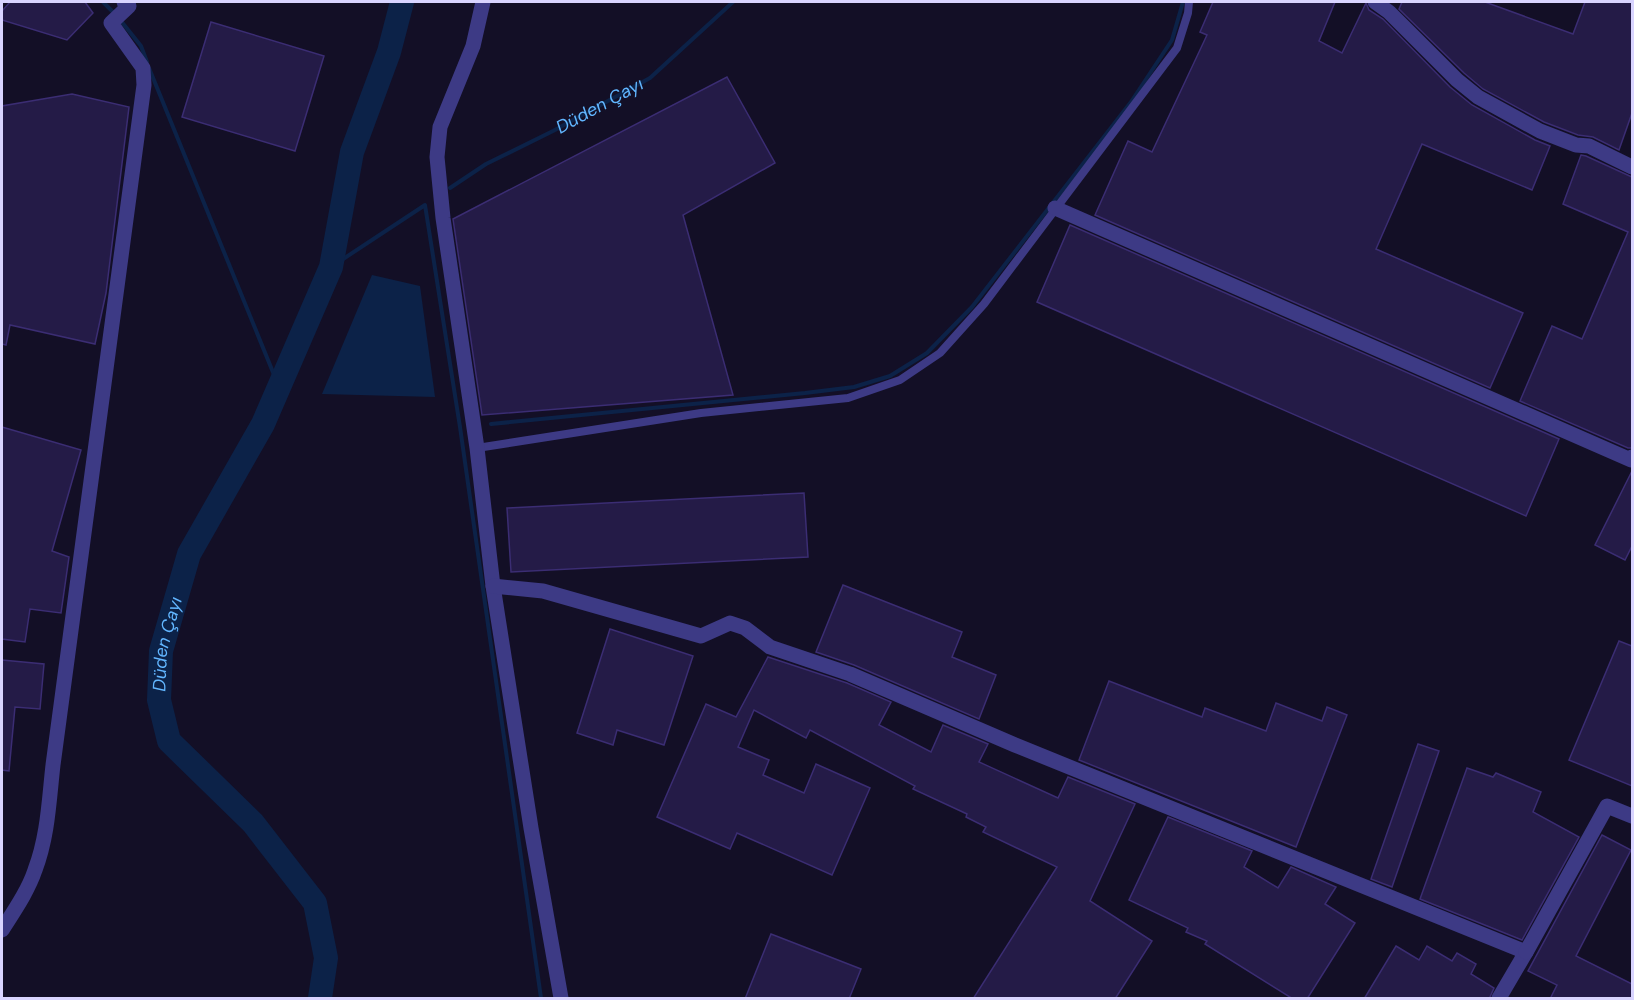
<svg xmlns="http://www.w3.org/2000/svg" width="1634" height="1000" viewBox="0 0 1634 1000" font-family="'DM Sans',sans-serif">
  <style>
    .water { fill: #0c2248 }
    .lines { fill: none; stroke-linecap: round; stroke-linejoin: round }
    .stream { stroke: #0c2248; stroke-width: 4 }
    .river { stroke: #0c2248; stroke-width: 24 }
    .building { fill: #241b47; stroke: #3b2d73; stroke-width: 1.5 }
    .service { stroke: #3d3a85; stroke-width: 8 }
    .minor { stroke: #3d3a85; stroke-width: 15 }
    .labels { text-anchor: middle; stroke-width: 5; stroke-linejoin: round; paint-order: stroke }
    .water-label { font-size: 18px; font-style: italic; fill: #62b6ff; stroke: #130f26 }
  </style>
  <rect width="100%" height="100%" fill="#130f26"/>
  <polygon class="water" points="372,275 420,286 435,397 322,394"/>
  <g class="lines">
    <g class="stream">
      <polyline points="103,2 116,15"/>
      <polyline points="121,21 141,46 147,62"/>
      <polyline points="149,68 279,387"/>
      <path id="s1" d="M450,188L486,164L553,131L650,78L733,2"/>
      <polyline points="331,267 425,205 460,427 541,998"/>
      <polyline points="491,424 805,393 854,387 890,376 927,353 972,307 1131,102 1172,40 1183,2"/>
    </g>
    <path class="river" id="s2" d="M320,998L326,958L315,903L253,823L169,741L159,700L161,651L189,554L263,424L331,267L352,152L389,52L402,2"/>
  </g>
  <g class="building">
    <polygon points="10,2 85,2 93,13 67,40 2,20 2,11"/>
    <polygon points="1213,2 1335,2 1319,41 1342,53 1366,3 1369,10 1383,19 1450,87 1472,105 1535,140 1550,146 1532,190 1422,144 1376,249 1523,313 1490,388 1095,215 1128,141 1152,152 1207,35 1200,32"/>
    <polygon points="1402,2 1485,2 1573,34 1585,2 1632,2 1632,113 1619,150 1593,137 1578,135 1544,122 1483,89 1464,73 1399,9"/>
    <polygon points="211,22 324,56 295,151 182,117"/>
    <polygon points="727,77 775,163 683,215 733,395 482,415 453,219"/>
    <polygon points="72,94 129,107 106,293 95,344 10,325 6,345 2,344 2,106"/>
    <polygon points="1581,155 1586,156 1632,177 1632,448 1628,448 1520,401 1552,326 1582,339 1628,232 1563,204"/>
    <polygon points="1070,225 1559,439 1526,516 1037,302"/>
    <polygon points="2,427 81,450 52,551 69,557 61,613 30,609 25,642 2,639"/>
    <polygon points="1632,471 1632,546 1625,560 1595,545"/>
    <polygon points="804,493 808,557 511,572 507,508"/>
    <polygon points="843,585 962,632 952,657 996,675 979,719 854,665 816,652"/>
    <polygon points="610,629 693,656 664,745 617,730 613,745 577,733"/>
    <polygon points="1619,641 1632,646 1632,786 1569,760"/>
    <polygon points="768,657 847,683 891,702 879,725 931,752 943,725 988,744 979,762 1058,798 1068,777 1135,804 1090,901 1152,941 1115,999 973,999 1057,867 983,832 986,827 966,817 967,814 913,789 915,786 810,730 806,738 754,710 738,747 769,760 763,775 804,793 816,764 870,788 832,875 737,833 730,849 657,817 706,704 736,717"/>
    <polygon points="2,660 44,664 40,709 15,707 9,771 2,770"/>
    <polygon points="1109,681 1202,717 1205,708 1266,731 1276,703 1322,721 1327,707 1347,715 1296,847 1079,760"/>
    <polygon points="1418,744 1439,751 1392,887 1371,879"/>
    <polygon points="1467,768 1493,777 1496,773 1541,792 1533,812 1579,837 1522,940 1420,899"/>
    <polygon points="1168,817 1252,851 1244,867 1278,888 1291,867 1336,887 1325,904 1355,923 1307,999 1293,999 1205,944 1207,941 1186,932 1188,928 1129,900"/>
    <polygon points="1602,835 1631,850 1576,956 1632,984 1632,999 1550,999 1557,985 1528,971"/>
    <polygon points="771,934 861,969 849,999 745,999"/>
    <polygon points="1396,946 1419,960 1427,946 1452,961 1457,953 1476,964 1471,974 1494,988 1489,999 1364,999"/>
  </g>
  <g class="lines">
    <polyline class="service" points="477,448 701,413 848,398 900,380 940,353 984,304 1177,48 1188,13 1189,2"/>
    <g class="minor">
      <polyline points="483,2 473,46 440,127 437,157 443,218 477,448 493,586 531,828 561,998"/>
      <polyline points="1375,2 1389,12 1457,80 1478,97 1540,131 1576,145 1589,146 1632,167"/>
      <polyline points="1055,208 1631,460 1632,457"/>
      <polyline points="493,586 543,591 701,636 730,623 745,628 770,647 850,674 1015,745 1526,952 1499,998"/>
      <path d="M2,930C14,911 28,891 35,870C48,836 49,800 53,765L144,85L143,68L111,23L129,6L124,2"/>
      <polyline points="1526,952 1607,806 1632,816"/>
    </g>
  </g>
  <g class="labels">
    <g class="water-label">
      <text dy="6" stroke="none"><textPath href="#s1" startOffset="171">Düden Çayı</textPath></text>
      <text dy="6" stroke="none"><textPath href="#s2" startOffset="414">Düden Çayı</textPath></text>
    </g>
  </g>
  <rect width="1634" height="1000" fill="none" stroke="#d9d4ff" stroke-width="6"/>
</svg>
